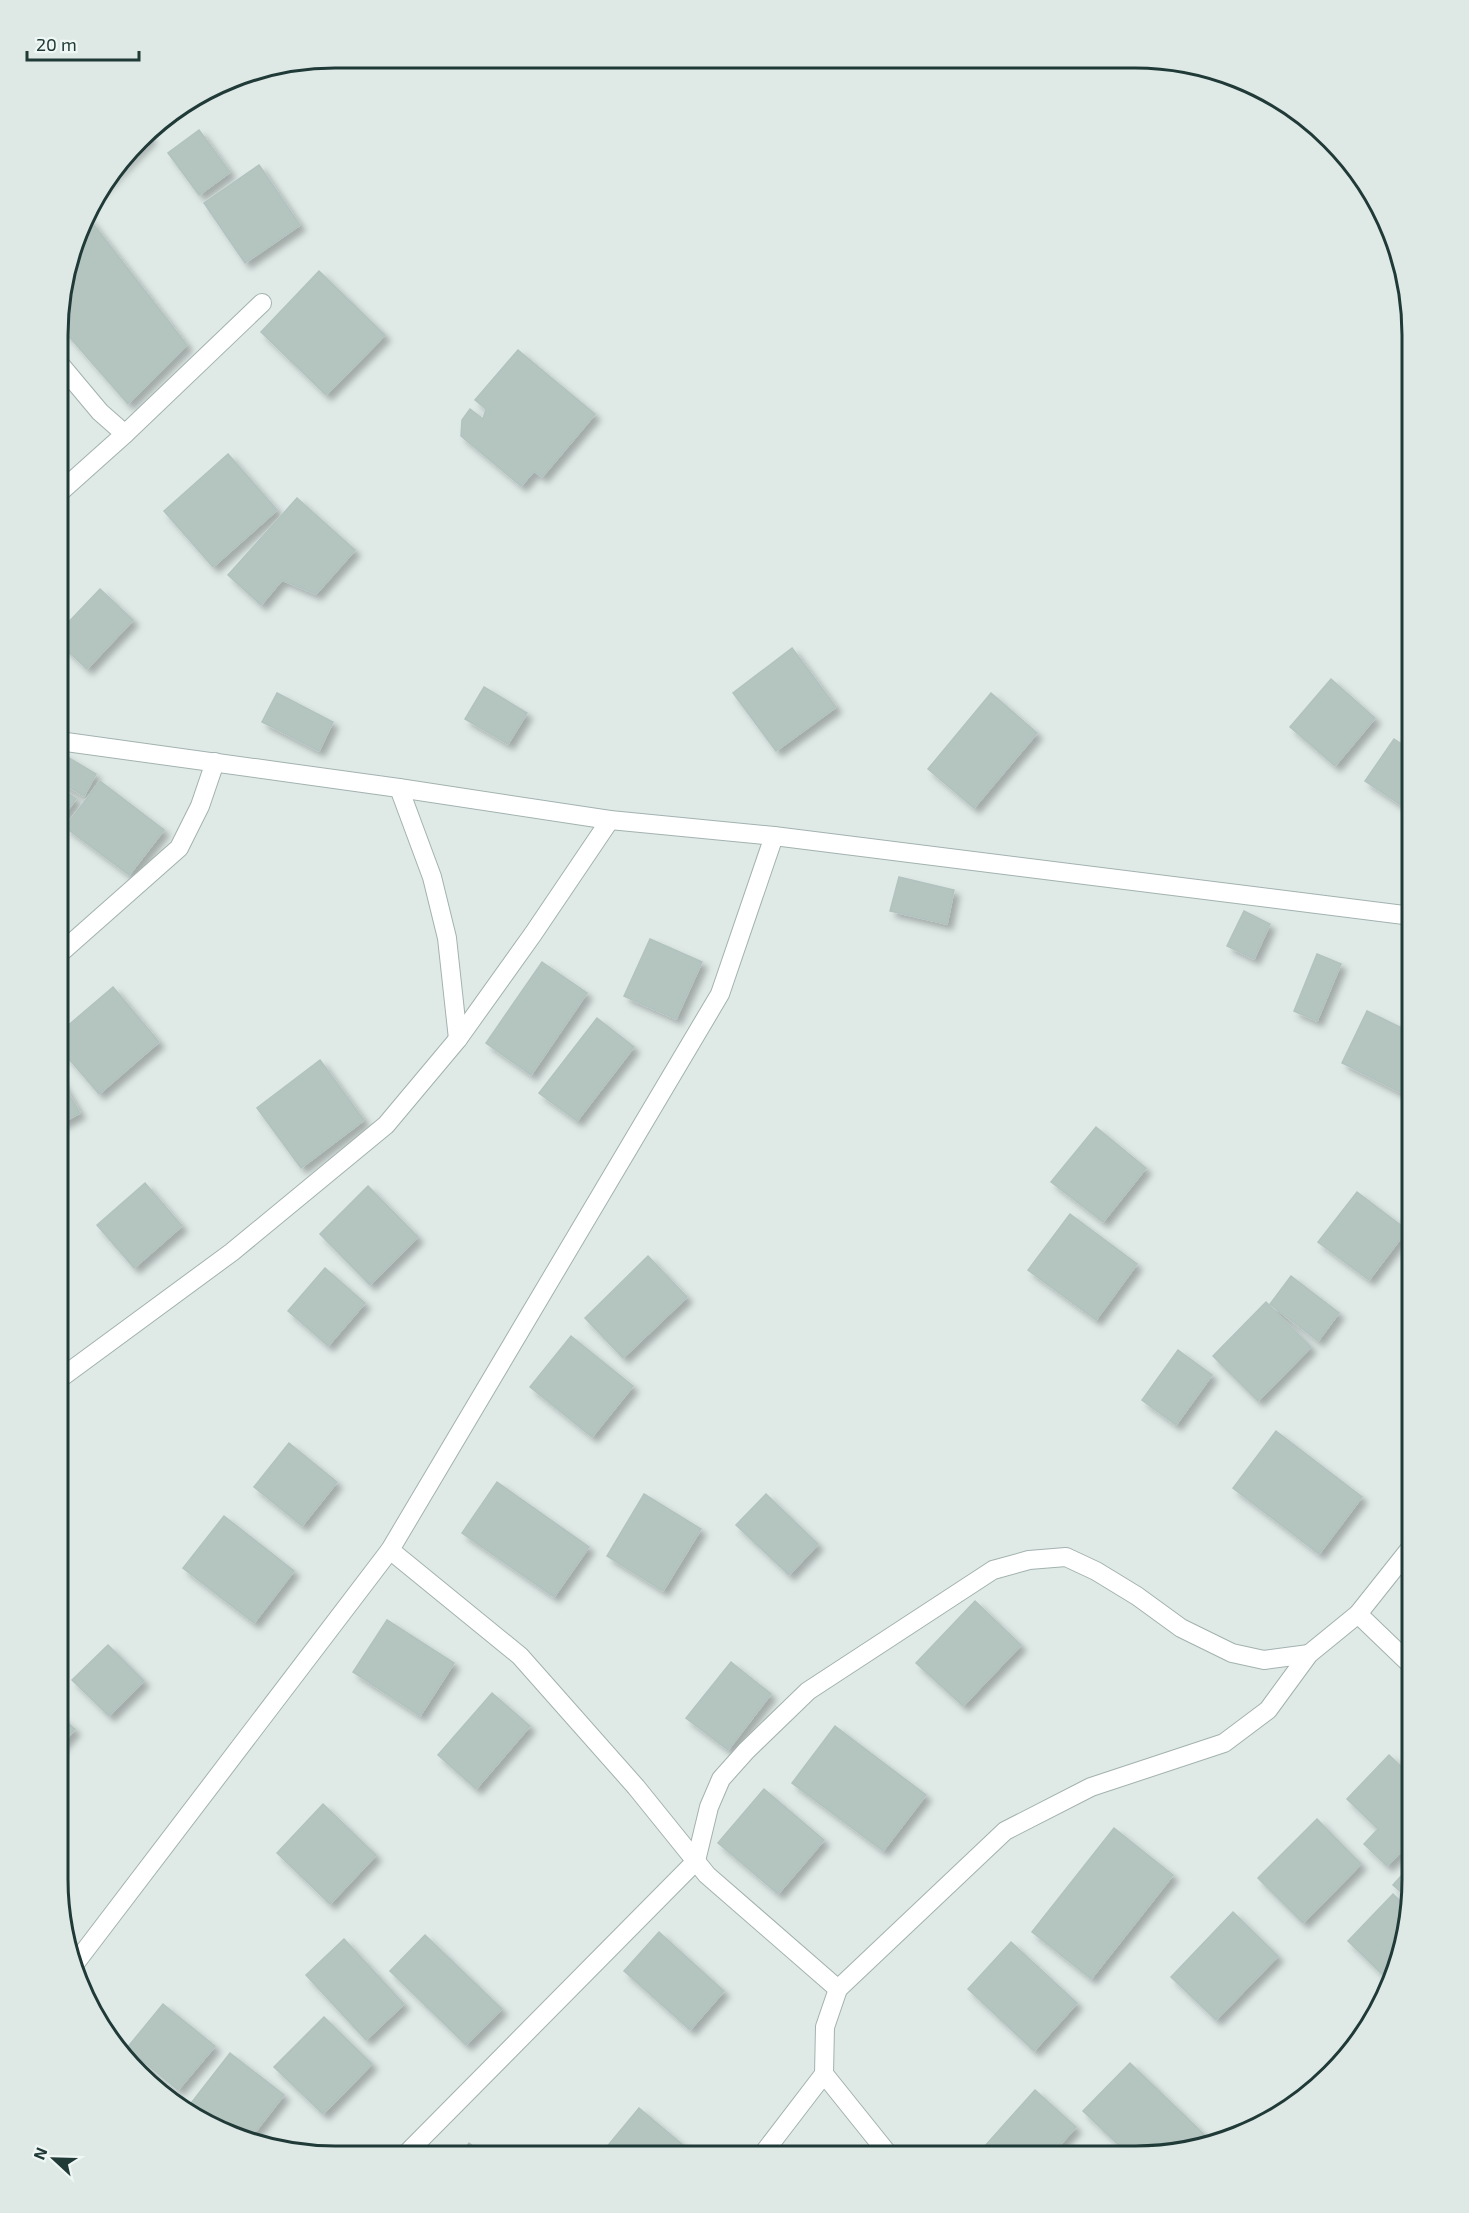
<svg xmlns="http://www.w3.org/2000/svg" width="1469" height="2213" viewBox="0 0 1469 2213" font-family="'Exo 2',sans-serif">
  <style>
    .building { fill: #b4c5c0; stroke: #b2c3bf; stroke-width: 1.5; filter: url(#shadow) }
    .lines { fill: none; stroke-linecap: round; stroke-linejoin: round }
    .minor-casing { stroke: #a2b2af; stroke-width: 20 }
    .minor { stroke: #fff; stroke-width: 18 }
    .rim { fill: none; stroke: #203a37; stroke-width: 3 }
  </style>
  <defs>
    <filter id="shadow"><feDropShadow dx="5.5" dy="5.5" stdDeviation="3" flood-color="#0004"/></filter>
  </defs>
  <rect width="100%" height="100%" fill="#dfeae7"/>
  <g class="building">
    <polygon points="199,130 230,172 199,195 168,153"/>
    <polygon points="146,132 151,137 95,195"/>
    <polygon points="259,165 300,225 245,263 204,203"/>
    <polygon points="87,216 187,345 128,404 59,325 59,298"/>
    <polygon points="319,271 385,335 326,395 261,332"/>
    <polygon points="518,350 595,414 542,477 534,471 521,486 461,436 462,420 470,409 483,419 486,409 475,400"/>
    <polygon points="228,454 277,510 213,567 164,511"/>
    <polygon points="297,498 355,550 316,594 282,580 261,605 228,575"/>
    <polygon points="100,589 133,620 87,669 59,643 59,632"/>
    <polygon points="792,648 836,707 776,751 733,693"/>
    <polygon points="1331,679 1375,718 1335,766 1290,727"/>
    <polygon points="484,687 527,713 508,744 465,719"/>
    <polygon points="277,693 333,722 319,751 262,722"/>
    <polygon points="991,693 1037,733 974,808 928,769"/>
    <polygon points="1394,739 1412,751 1412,796 1404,807 1365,781"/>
    <polygon points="59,752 96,774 84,796 59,781"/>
    <polygon points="100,781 164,830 129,875 65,827"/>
    <polygon points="59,786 76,799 59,822"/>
    <polygon points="899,877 954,890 947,924 890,911"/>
    <polygon points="1244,911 1270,924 1254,959 1227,946"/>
    <polygon points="650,939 702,962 676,1019 624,996"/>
    <polygon points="1317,954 1341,964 1317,1021 1294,1011"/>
    <polygon points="542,962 587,993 531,1075 486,1043"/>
    <polygon points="113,987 159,1042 99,1094 58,1046 58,1034"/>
    <polygon points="1367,1011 1412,1033 1412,1069 1400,1092 1342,1063"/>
    <polygon points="597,1018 634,1047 577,1121 539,1093"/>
    <polygon points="320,1060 364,1120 301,1168 257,1108"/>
    <polygon points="58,1076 80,1113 58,1125"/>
    <polygon points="1096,1127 1146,1168 1103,1222 1051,1182"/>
    <polygon points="145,1183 182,1226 134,1268 97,1225"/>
    <polygon points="368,1186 418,1237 370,1285 320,1234"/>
    <polygon points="1357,1192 1407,1230 1369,1280 1318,1242"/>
    <polygon points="1070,1214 1137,1264 1096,1320 1028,1270"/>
    <polygon points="648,1256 687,1297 623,1358 585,1318"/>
    <polygon points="325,1268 365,1303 328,1346 288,1311"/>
    <polygon points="1291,1276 1339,1313 1318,1341 1270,1304"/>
    <polygon points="1266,1302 1311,1347 1258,1401 1213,1356"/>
    <polygon points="571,1336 633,1386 592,1437 530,1387"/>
    <polygon points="1178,1350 1212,1375 1176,1425 1142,1400"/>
    <polygon points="1276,1431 1362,1497 1319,1554 1233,1488"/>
    <polygon points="289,1443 337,1482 302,1526 254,1487"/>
    <polygon points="497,1482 589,1547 554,1597 462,1533"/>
    <polygon points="644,1494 701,1529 663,1591 607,1556"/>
    <polygon points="766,1494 818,1544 789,1575 736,1525"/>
    <polygon points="224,1516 294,1571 254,1623 183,1568"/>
    <polygon points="975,1601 1021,1645 963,1706 916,1663"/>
    <polygon points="387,1620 454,1663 420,1716 353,1672"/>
    <polygon points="108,1645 144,1681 109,1716 72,1680"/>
    <polygon points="731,1662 771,1694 728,1750 686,1718"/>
    <polygon points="492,1693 530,1726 476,1789 438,1755"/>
    <polygon points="57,1714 75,1729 57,1750"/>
    <polygon points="835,1726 926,1795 883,1851 792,1783"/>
    <polygon points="1389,1755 1411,1776 1411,1842 1387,1866 1364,1844 1378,1829 1347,1799"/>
    <polygon points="764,1789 824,1840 778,1894 718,1843"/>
    <polygon points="323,1804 376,1855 330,1904 277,1853"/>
    <polygon points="1317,1819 1361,1864 1303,1923 1258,1878"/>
    <polygon points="1114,1828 1173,1875 1091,1979 1032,1932"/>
    <polygon points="1411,1865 1411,1901 1393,1885"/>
    <polygon points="1393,1894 1409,1910 1397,1968 1390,1982 1348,1941"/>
    <polygon points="1233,1912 1278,1956 1216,2020 1171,1977"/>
    <polygon points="659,1932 724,1991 690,2030 624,1971"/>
    <polygon points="425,1935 502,2009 466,2045 390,1971"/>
    <polygon points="344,1939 404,2004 366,2040 306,1975"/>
    <polygon points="1011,1942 1077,2003 1034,2051 968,1989"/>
    <polygon points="163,2004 215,2046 178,2090 127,2048"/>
    <polygon points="324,2017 372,2064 323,2114 274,2067"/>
    <polygon points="230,2053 284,2095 249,2140 229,2135 213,2126 188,2107"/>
    <polygon points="1130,2063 1209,2139 1206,2142 1130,2156 1083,2111"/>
    <polygon points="1035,2090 1076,2127 1050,2156 976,2156"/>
    <polygon points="639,2108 695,2155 600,2155"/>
    <polygon points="469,2143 484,2154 461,2154"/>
  </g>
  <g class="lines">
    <g class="minor-casing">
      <g id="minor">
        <polyline points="125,434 262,303"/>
        <polyline points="59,493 125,434 100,412 59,363"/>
        <polyline points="59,741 399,788 610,820 774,836 1412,916"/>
        <polyline points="399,788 432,877 447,938 458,1039"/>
        <polyline points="58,955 179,848 200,806 215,762"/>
        <polyline points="58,1380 232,1252 386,1125 458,1039 533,934 610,820"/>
        <polyline points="390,1550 520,1656 636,1787 707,1875 838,1989 1005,1831 1091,1787 1224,1743 1268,1710 1309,1654 1358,1614 1411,1665"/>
        <polyline points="1358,1614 1412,1546"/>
        <polyline points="74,1965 390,1550 720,994 774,836"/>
        <polyline points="838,1989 825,2027 824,2074 889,2155"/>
        <polyline points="406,2154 696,1861 709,1807 721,1779 746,1751 808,1691 993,1570 1029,1560 1066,1557 1096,1571 1137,1596 1181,1628 1232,1653 1264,1660 1309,1654"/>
        <polyline points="762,2155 824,2074"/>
      </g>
    </g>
    <use href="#minor" class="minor"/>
  </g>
  <path d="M0 0H1469V2213H0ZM335 68H1135A267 267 0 0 1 1402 335V1879A267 267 0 0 1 1135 2146H335A267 267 0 0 1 68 1879V335A267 267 0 0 1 335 68Z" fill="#dee8e5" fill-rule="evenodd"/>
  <path class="rim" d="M335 68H1135A267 267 0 0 1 1402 335V1879A267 267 0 0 1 1135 2146H335A267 267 0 0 1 68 1879V335A267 267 0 0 1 335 68Z"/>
  <g transform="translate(54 2159) rotate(292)" stroke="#eff7f4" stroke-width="4.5" paint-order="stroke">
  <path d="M0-4.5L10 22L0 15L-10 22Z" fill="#203a37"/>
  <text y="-9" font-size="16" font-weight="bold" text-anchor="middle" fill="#203a37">N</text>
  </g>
  <path d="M27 51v9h112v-9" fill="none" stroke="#203a37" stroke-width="3"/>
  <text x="36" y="51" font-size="18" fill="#203a37" stroke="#eff7f4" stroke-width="4.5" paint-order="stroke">20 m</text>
</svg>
